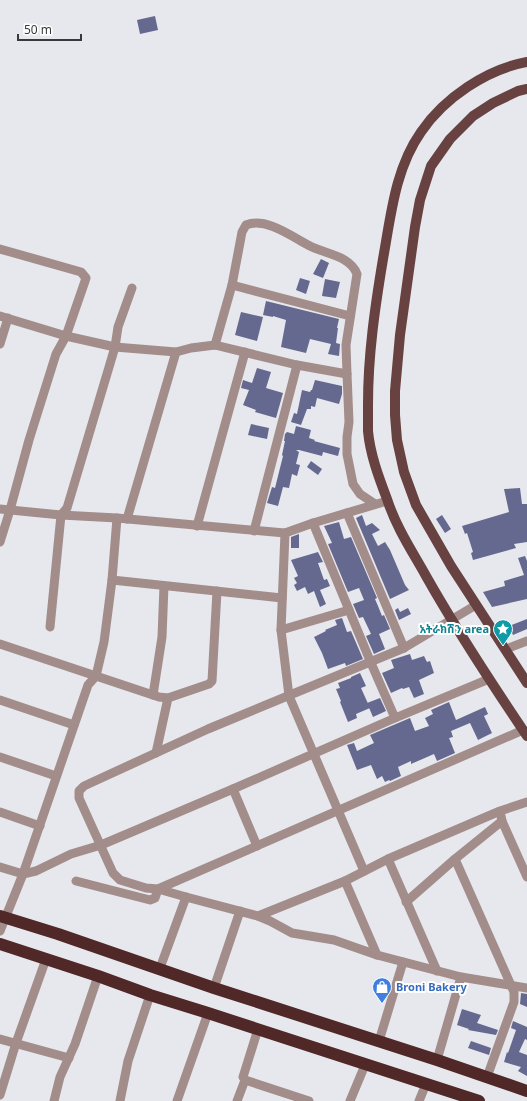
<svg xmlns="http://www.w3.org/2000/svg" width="527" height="1101" viewBox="0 0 527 1101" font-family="'Noto Sans','Noto Sans Ethiopic',sans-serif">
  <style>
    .building { fill: #66698f }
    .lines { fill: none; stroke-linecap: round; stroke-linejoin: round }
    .minor { stroke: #a38d8b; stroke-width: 9 }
    .major { stroke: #674241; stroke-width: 10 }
    .highway { stroke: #502828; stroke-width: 12 }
    .labels { text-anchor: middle; stroke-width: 4; stroke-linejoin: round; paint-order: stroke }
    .culture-label { font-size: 11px; font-weight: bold; fill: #0d838f; stroke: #fff; text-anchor: end }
    .shop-label { font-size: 11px; font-weight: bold; fill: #366cbe; stroke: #fff; text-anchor: start }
  </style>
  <rect width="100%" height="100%" fill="#e7e8ed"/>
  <g class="building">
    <polygon points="155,16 158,30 140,34 137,20"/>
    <polygon points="321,259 329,263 323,278 313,274"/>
    <polygon points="300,278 310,281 306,294 296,290"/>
    <polygon points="325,279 340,282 336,298 322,296"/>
    <polygon points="266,301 339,319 337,328 338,328 336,343 340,344 339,356 328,354 331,344 310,339 306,353 281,347 286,320 273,316 273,317 263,315"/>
    <polygon points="241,312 263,317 257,341 235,335"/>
    <polygon points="257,368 271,372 266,388 283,393 276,418 255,412 256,410 243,405 249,390 241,388 243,380 252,383"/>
    <polygon points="315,380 342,386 342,394 339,404 317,398 315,407 311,406 311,409 307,409 301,425 291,422 294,413 297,414 302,390 310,392 311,390 312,390"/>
    <polygon points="251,424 269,428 267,439 248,435"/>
    <polygon points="296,426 311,430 309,438 315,440 314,441 340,448 338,456 323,452 322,456 299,450 296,450 299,452 296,464 300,465 297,476 292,474 289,488 283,487 278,506 267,503 272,487 275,488 283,456 282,455 285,441 284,441 285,434 287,432 294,434"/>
    <polygon points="311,461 322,469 318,475 307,467"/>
    <polygon points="520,488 522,504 527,504 527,542 514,544 516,548 473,560 471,553 473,552 467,533 465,534 462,526 509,512 504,489"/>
    <polygon points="362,515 366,526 372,523 380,530 372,534 378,546 385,542 390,550 405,585 409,590 390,599 356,518"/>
    <polygon points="442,515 451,529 445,533 436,519"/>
    <polygon points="339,522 344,539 351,537 377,598 375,599 378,606 382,616 384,615 390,629 379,634 385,649 374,654 366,636 371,634 363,617 359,618 353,604 364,600 359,588 348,592 328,544 332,543 324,526"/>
    <polygon points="299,534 299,548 291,548 291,537"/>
    <polygon points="318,552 323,562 318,563 324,580 327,579 330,586 320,590 326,604 320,607 314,591 308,594 305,587 297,591 294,585 297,583 294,578 298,576 291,560"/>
    <polygon points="525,556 527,561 527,599 492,607 483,592 505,586 504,581 524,575 518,558"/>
    <polygon points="398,608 400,612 408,608 411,614 399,620 395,610"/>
    <polygon points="342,618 347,632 351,631 363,659 346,666 345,663 328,669 322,653 314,637 326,631 325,630 337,625 335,620"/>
    <polygon points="527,619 527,629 513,635 509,626"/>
    <polygon points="410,654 412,660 424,656 427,662 430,661 434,673 419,680 424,694 414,698 409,687 403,689 402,688 391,693 382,673 394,668 391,660"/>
    <polygon points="360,673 366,686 361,688 370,708 356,714 357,718 348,722 340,702 341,701 336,689 340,688 338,683 351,678 351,677"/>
    <polygon points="380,698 386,711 373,717 367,703"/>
    <polygon points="449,702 456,720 485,707 488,714 484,716 492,733 478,740 470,723 451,731 453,737 449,738 455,753 437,761 434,754 411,764 411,761 398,767 401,776 390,781 389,780 385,782 382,776 377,779 371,765 357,770 347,745 354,743 357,751 374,743 370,735 410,718 415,731 429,726 425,718 433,714 431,710"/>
    <polygon points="521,993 527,994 527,1007 520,1004"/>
    <polygon points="462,1009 481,1015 477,1023 498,1030 496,1035 468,1030 469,1029 457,1025"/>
    <polygon points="513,1021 527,1027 527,1040 525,1039 519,1052 527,1055 527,1076 518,1071 521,1067 504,1062 507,1052 508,1053 516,1030 511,1028"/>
    <polygon points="471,1041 491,1048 489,1055 468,1048"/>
  </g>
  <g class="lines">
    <g class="minor">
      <polyline points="0,249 81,272 86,278 84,284 66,336 56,354 29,440 10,510 0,542"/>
      <polyline points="232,285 350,316"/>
      <polyline points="0,316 66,336 115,347 176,352 191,348 215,345 297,365 347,374"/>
      <polyline points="0,344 8,318"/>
      <path d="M215,345L232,285L242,232L246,225C266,217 291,236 308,245C324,254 350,255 357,274L346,345L347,374L349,422L347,437V454L353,484L360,494L375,504"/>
      <polyline points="0,509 61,515 117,518 285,533 313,523 387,501"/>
      <polyline points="347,513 404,648"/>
      <polyline points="127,519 176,352"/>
      <polyline points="313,523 371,663 395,718"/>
      <polyline points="197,526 245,352"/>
      <polyline points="254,531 297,365"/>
      <polyline points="285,533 281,630 289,696 364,871"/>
      <polyline points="112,580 282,598"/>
      <polyline points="476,605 404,648 208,729 84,786 79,791 79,798 113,873 120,880 146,888 158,889 186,897 258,916 270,921 292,933 334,940 377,955 461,977 527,988"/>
      <polyline points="50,627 61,515 67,508 115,347 118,327 132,288"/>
      <polyline points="281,630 349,610"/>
      <polyline points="0,644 159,697 168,698 209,684 212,681 217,591"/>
      <polyline points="506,649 527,641"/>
      <polyline points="153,695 162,637 164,586"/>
      <polyline points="0,700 74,725"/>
      <polyline points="156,753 168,698"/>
      <polyline points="0,757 56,776"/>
      <polyline points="233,789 257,846"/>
      <polyline points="0,812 40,826"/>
      <polyline points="501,816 502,821 527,877"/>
      <polyline points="388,859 437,971"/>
      <polyline points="455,859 514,992 514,1002 487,1077"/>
      <polyline points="0,867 23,874 36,871 71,854 101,845 233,789 395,718 489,679"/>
      <polyline points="76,881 150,900 155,898 158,889 523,730"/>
      <polyline points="345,881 377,955"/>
      <polyline points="406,902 455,859 502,821"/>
      <polyline points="258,916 345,881 388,859 500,811 527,802"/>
      <polyline points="0,931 23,874 88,685 96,676 104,642 112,580 117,518"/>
      <polyline points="160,968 186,897"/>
      <polyline points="214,988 240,911"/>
      <polyline points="0,1039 69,1058"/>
      <polyline points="379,1041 403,962"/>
      <polyline points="437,1060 461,977"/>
      <polyline points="245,1080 309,1101"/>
      <polyline points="0,1095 16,1043 46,959"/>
      <polyline points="54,1101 60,1077 75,1044 98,976"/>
      <polyline points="120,1101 128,1061 150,995"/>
      <polyline points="177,1101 208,1013"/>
      <polyline points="237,1101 245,1080 243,1077 258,1029"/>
      <polyline points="350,1101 365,1065"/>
      <polyline points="419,1101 426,1084"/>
    </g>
    <g class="major">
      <path d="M527,62C487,69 444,98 421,132C395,169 391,215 383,259C375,307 368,355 368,404C368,413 368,422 368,431C370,454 379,478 387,499C396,527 412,551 426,576C457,631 492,684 527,736"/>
      <polyline points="527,89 518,91 493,103 473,116 450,139 431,166 420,200 415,227 400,335 395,391 395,415 397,440 404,472 416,505 451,566 527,683"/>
    </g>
    <g class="highway">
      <polyline points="0,916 58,934 214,988 437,1060 527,1091"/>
      <polyline points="0,944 98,976 150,995 208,1013 479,1101"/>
    </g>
  </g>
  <defs>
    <g id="sight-pin" transform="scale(1)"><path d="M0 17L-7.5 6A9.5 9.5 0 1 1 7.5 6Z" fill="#0f9aa8" stroke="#fff"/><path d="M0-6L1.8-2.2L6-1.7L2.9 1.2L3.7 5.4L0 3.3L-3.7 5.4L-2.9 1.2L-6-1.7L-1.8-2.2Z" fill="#fff"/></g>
    <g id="shop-pin" transform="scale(1)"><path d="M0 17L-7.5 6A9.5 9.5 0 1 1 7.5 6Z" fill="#3f7fe0" stroke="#fff"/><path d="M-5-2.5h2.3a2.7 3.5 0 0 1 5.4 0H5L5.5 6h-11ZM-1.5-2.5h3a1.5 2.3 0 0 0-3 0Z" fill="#fff"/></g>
  </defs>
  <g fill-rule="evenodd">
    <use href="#sight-pin" x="503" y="629"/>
    <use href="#shop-pin" x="382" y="987"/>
  </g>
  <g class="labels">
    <g class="culture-label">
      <text x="489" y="633">አትራክሽን area</text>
    </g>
    <g class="shop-label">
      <text x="396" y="991">Broni Bakery</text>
    </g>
  </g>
  <path d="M18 34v6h63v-6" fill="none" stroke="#38393b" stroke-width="2"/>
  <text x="24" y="34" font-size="12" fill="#38393b" stroke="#ffffff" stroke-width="3" paint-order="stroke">50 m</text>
</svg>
